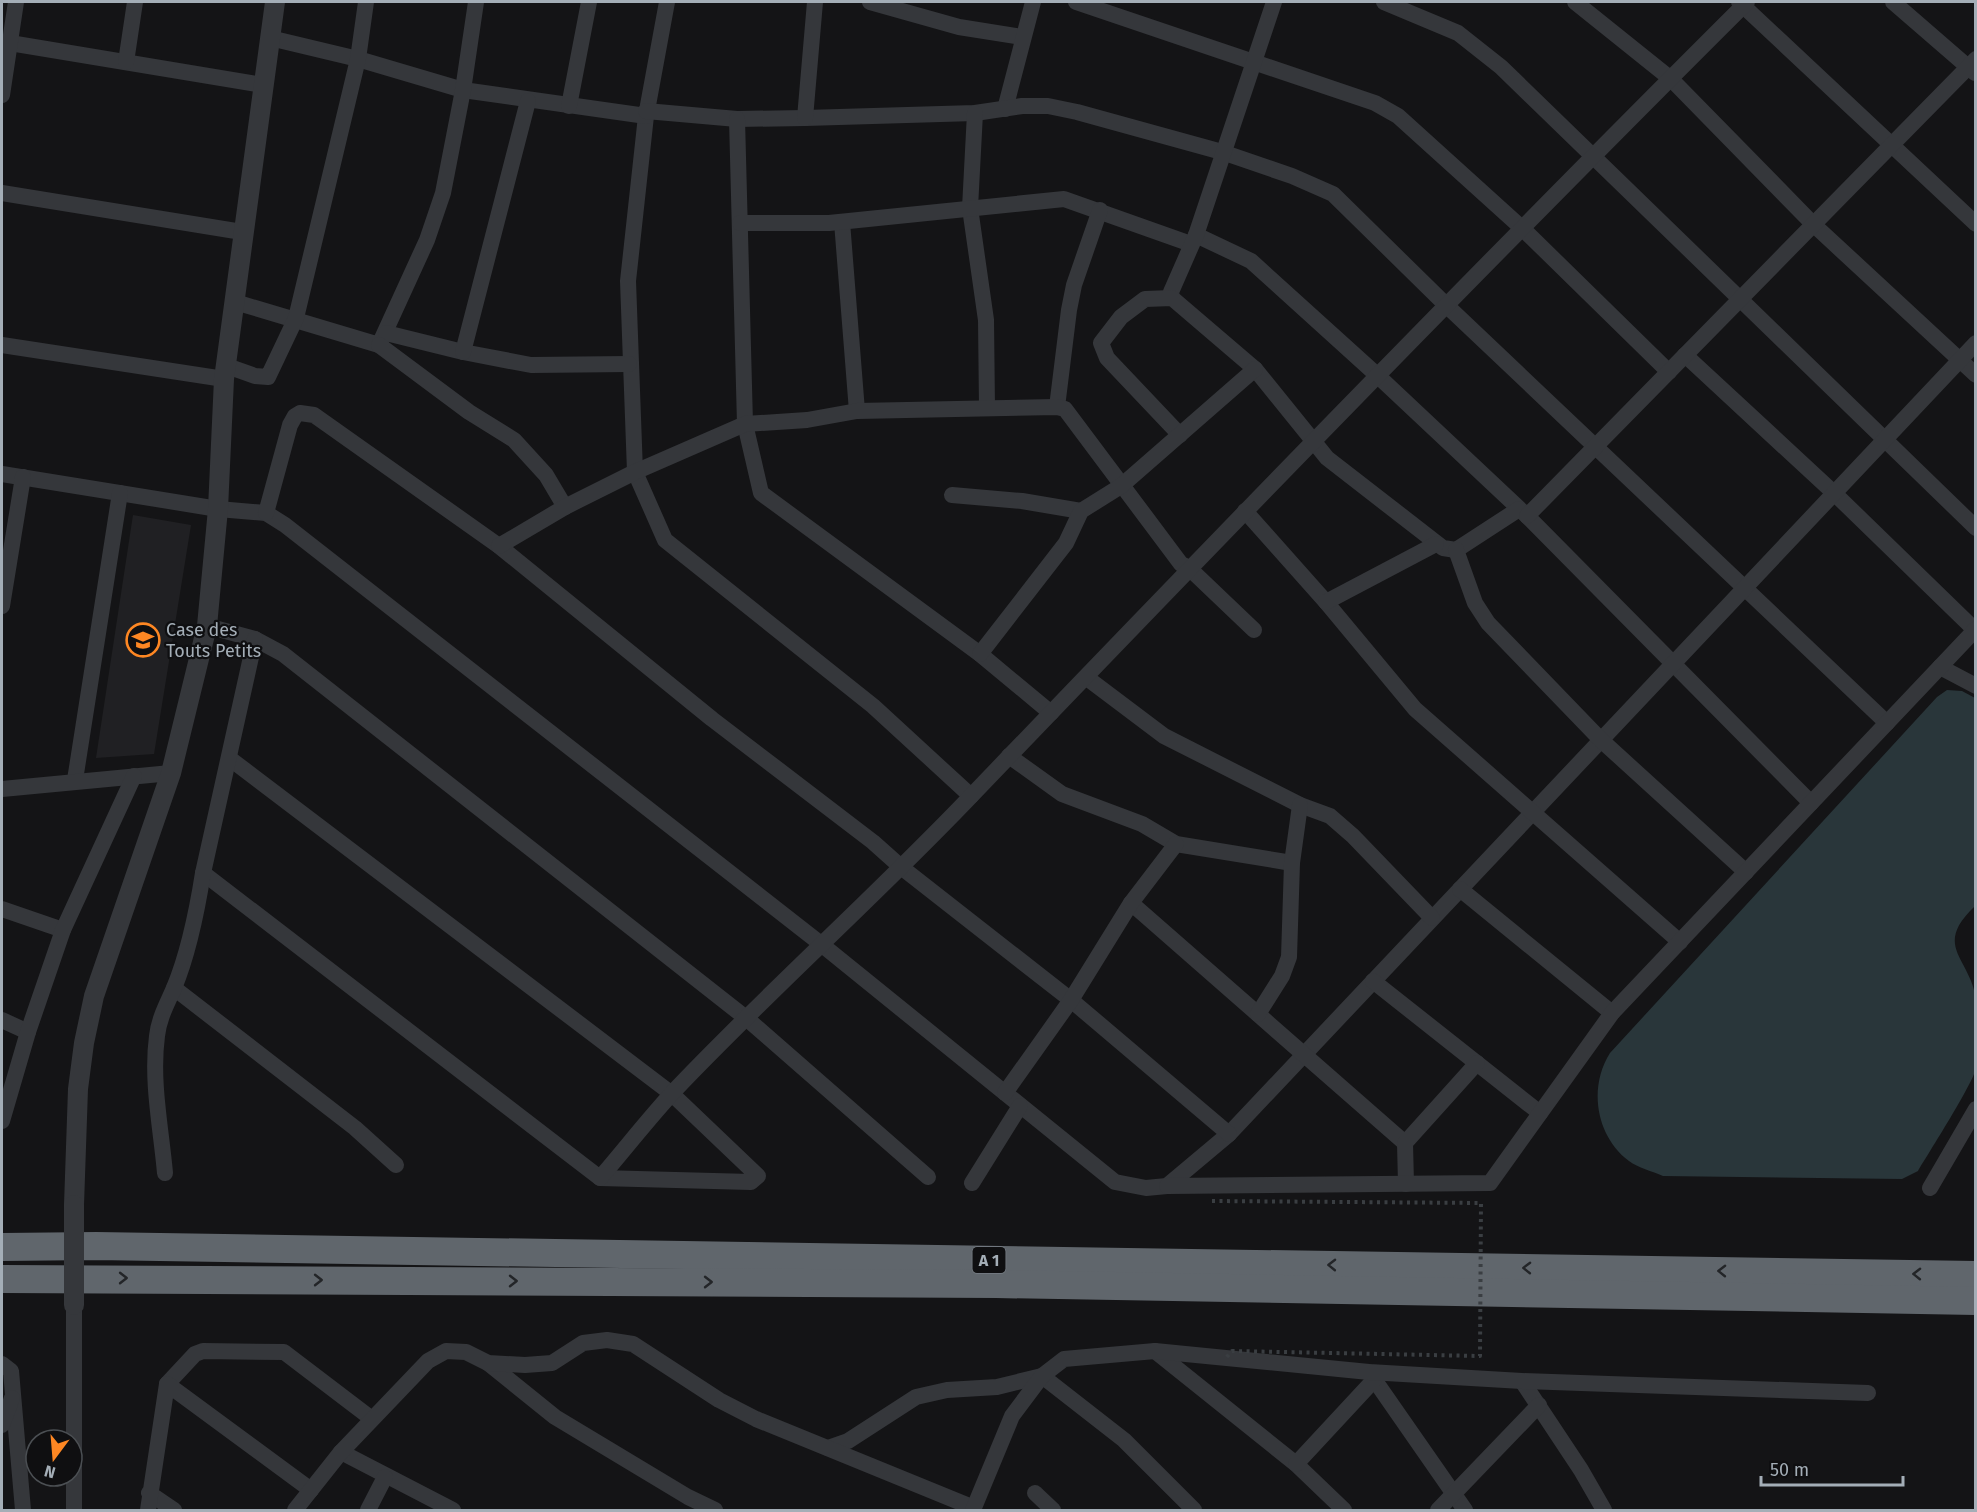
<svg xmlns="http://www.w3.org/2000/svg" width="1977" height="1512" viewBox="0 0 1977 1512" font-family="'Fira Sans',sans-serif">
  <style>
    .built { fill: #202023 }
    .water { fill: #29363a }
    .lines { fill: none; stroke-linecap: round; stroke-linejoin: round }
    .minor { stroke: #35373b; stroke-width: 16 }
    .tertiary { stroke: #35373b; stroke-width: 20 }
    .motorway { stroke: #60666c; stroke-width: 28 }
    .path-bridge { stroke: #3a3e42; stroke-width: 4; stroke-dasharray: 3 4.5; stroke-linecap: butt }
    .tertiary-bridge { stroke: #35373b; stroke-width: 20 }
    .oneway { stroke: #232528 }
    .labels { text-anchor: middle; stroke-width: 4.5; stroke-linejoin: round; paint-order: stroke }
    .shield { fill: #0f0f11; stroke: #777e85; stroke-width: 1.5 }
    .shield-label { font-size: 16px; font-weight: bold; fill: #a4aeb7 }
    .poi-label { font-size: 18px; fill: #a4aeb7; stroke: #0f0f11; text-anchor: start }
  </style>
  <rect width="100%" height="100%" fill="#141416"/>
  <polygon class="built" points="133,515 191,525 154,754 96,758"/>
  <path class="water" d="M1947,690L1962,691L1975,698V906C1932,947 1970,957 1976,999C1977,1020 1977,1047 1976,1068C1974,1082 1928,1154 1918,1171L1902,1179L1663,1176C1652,1171 1638,1168 1629,1161C1596,1136 1588,1088 1610,1053L1937,697Z"/>
  <g class="lines">
    <g class="minor">
      <polyline points="667,2 646,116 628,281 635,472 665,540 873,706 971,796"/>
      <polyline points="870,2 959,27 1022,37"/>
      <polyline points="1076,2 1375,103 1398,116 1523,229 1669,372"/>
      <polyline points="1384,2 1458,33 1501,67 1976,528"/>
      <polyline points="1575,2 1671,79 1813,224 1976,375"/>
      <polyline points="1739,2 1976,224"/>
      <polyline points="1893,2 1975,73"/>
      <polyline points="270,38 358,59 463,90 646,116"/>
      <polyline points="10,43 263,85"/>
      <polyline points="126,62 135,2"/>
      <polyline points="2,95 16,2"/>
      <polyline points="569,106 589,2"/>
      <polyline points="1005,109 1033,2"/>
      <polyline points="646,111 737,119 805,118 975,113 1022,106 1048,106 1077,112 1222,152 1292,176 1333,194 1446,305 1887,723"/>
      <polyline points="975,113 970,208 986,320 987,408"/>
      <polyline points="805,118 815,2"/>
      <polyline points="737,119 745,424 761,493 980,654 1051,713"/>
      <polyline points="2,193 242,232"/>
      <polyline points="842,222 857,411"/>
      <polyline points="740,223 829,223 1064,199 1191,244"/>
      <polyline points="1196,235 1251,261 1378,376 1527,516 1811,803"/>
      <polyline points="1172,298 1171,292 1196,235 1274,2"/>
      <polyline points="235,302 379,345 427,240 443,193 463,90 476,2"/>
      <polyline points="386,333 463,352 531,365 629,364"/>
      <polyline points="2,345 224,379"/>
      <polyline points="379,345 469,412 514,440 546,475 565,507"/>
      <polyline points="463,352 528,101"/>
      <polyline points="1685,355 1834,493 1975,630"/>
      <polyline points="227,366 255,376 268,377 296,318 358,59 366,2"/>
      <polyline points="1057,407 1069,310 1074,285 1100,210"/>
      <polyline points="1180,435 1107,358 1101,343 1121,317 1145,299 1172,298 1255,369 1327,458 1443,548 1456,550 1519,509"/>
      <polyline points="2,474 218,509 266,513 285,525 821,944 1115,1182 1146,1188 1167,1186 1229,1134 1976,343"/>
      <polyline points="952,495 1022,501 1081,511"/>
      <polyline points="1245,511 1326,602 1415,709 1680,942"/>
      <polyline points="266,513 290,425 295,416 300,413 314,415 499,546 712,719 873,842 901,867 1071,1000 1229,1134"/>
      <polyline points="1527,516 1976,59"/>
      <polyline points="499,546 565,507 635,472 745,424 807,420 857,411 1057,407 1065,409 1181,564 1189,568 1254,630"/>
      <polyline points="1456,550 1475,603 1488,623 1601,740 1746,872"/>
      <polyline points="1326,602 1436,544"/>
      <polyline points="2,606 23,477"/>
      <polyline points="207,626 255,639 283,654 746,1018 928,1177"/>
      <polyline points="980,654 1066,543 1081,511 1121,486 1255,369"/>
      <polyline points="1940,667 1976,686"/>
      <polyline points="1087,678 1164,736 1300,805 1330,816 1353,836 1432,918"/>
      <polyline points="1009,756 1062,794 1142,824 1176,844 1292,863"/>
      <polyline points="229,758 672,1094 758,1176 751,1182 600,1178"/>
      <polyline points="75,780 120,493"/>
      <polyline points="2,789 171,773"/>
      <path d="M203,873L600,1178C625,1149 649,1118 675,1090C772,988 877,895 974,793C1229,527 1486,262 1747,2"/>
      <polyline points="1460,889 1612,1013"/>
      <polyline points="1131,903 1405,1143"/>
      <polyline points="2,909 63,930"/>
      <polyline points="1373,981 1540,1113"/>
      <polyline points="174,988 355,1128 396,1165"/>
      <polyline points="1258,1014 1282,976 1289,957 1292,863 1300,805"/>
      <polyline points="2,1020 28,1032"/>
      <polyline points="1005,1093 1071,1000 1131,903 1176,844"/>
      <polyline points="2,1121 28,1032 63,930 134,776"/>
      <path d="M165,1173C161,1128 151,1081 157,1036C159,1018 167,1004 174,988C189,952 197,911 203,873L255,639"/>
      <polyline points="972,1183 1020,1106"/>
      <polyline points="1406,1184 1405,1143 1477,1063"/>
      <polyline points="1167,1186 1490,1183 1612,1013 1976,629"/>
      <polyline points="1930,1188 1976,1109"/>
      <polyline points="74,1305 74,1510"/>
      <polyline points="1155,1351 1296,1464 1344,1510"/>
      <polyline points="488,1363 555,1417 688,1497 715,1510"/>
      <polyline points="2,1364 11,1371 23,1510"/>
      <polyline points="1369,1372 1465,1510"/>
      <polyline points="1042,1376 1124,1440 1194,1510"/>
      <polyline points="1522,1381 1581,1470 1604,1510"/>
      <polyline points="167,1384 195,1354 203,1351 284,1352 372,1419"/>
      <polyline points="2,1425 12,1398"/>
      <polyline points="828,1448 848,1441 916,1397 947,1390 997,1387 1042,1376"/>
      <polyline points="341,1452 453,1510"/>
      <polyline points="1296,1464 1374,1380"/>
      <polyline points="149,1493 174,1510"/>
      <polyline points="1035,1493 1053,1510"/>
      <polyline points="148,1510 167,1384 311,1490"/>
      <polyline points="295,1510 341,1452 428,1361 446,1351 466,1352 488,1363 525,1365 552,1363 583,1343 607,1340 633,1344 719,1400 756,1419 974,1508"/>
      <polyline points="368,1510 385,1477"/>
      <polyline points="973,1510 1012,1416 1042,1376 1064,1359 1155,1351 1369,1372 1522,1381 1868,1393"/>
      <polyline points="1438,1510 1539,1405"/>
    </g>
    <polyline class="tertiary" points="74,1205 78,1089 84,1043 94,996 171,773 207,626 218,509 224,379 275,2"/>
    <g class="motorway">
      <polyline points="2,1247 96,1246 1976,1275"/>
      <polyline points="2,1279 996,1284 1976,1301"/>
    </g>
    <polyline class="path-bridge" points="1212,1201 1481,1203 1480,1356 1232,1351 1225,1359"/>
    <polyline class="tertiary-bridge" points="74,1205 74,1305"/>
  </g>
  <defs><path id="oneway-chevron" d="M-2-3.5L2.5 0L-2 3.5" fill="none" stroke-width="1.6" stroke-linecap="round" stroke-linejoin="round" transform="scale(1.5)"/></defs>
  <g class="oneway">
    <use href="#oneway-chevron" transform="translate(1332 1265) rotate(-179)"/>
    <use href="#oneway-chevron" transform="translate(1527 1268) rotate(-179)"/>
    <use href="#oneway-chevron" transform="translate(1722 1271) rotate(-179)"/>
    <use href="#oneway-chevron" transform="translate(1917 1274) rotate(-179)"/>
    <use href="#oneway-chevron" transform="translate(123 1278)"/>
    <use href="#oneway-chevron" transform="translate(318 1280)"/>
    <use href="#oneway-chevron" transform="translate(513 1281)"/>
    <use href="#oneway-chevron" transform="translate(708 1282)"/>
  </g>
  <defs>
    <g id="school-ring" transform="scale(1.725)"><circle r="9.5" fill="#0f0f11" stroke="#fe8723" stroke-width="1.5"/><path d="M0-5L7-2L0 1L-7-2ZM-4 1L0 2.5L4 1V4Q0 6-4 4Z" fill="#fe8723"/></g>
  </defs>
  <g fill-rule="evenodd">
    <use href="#school-ring" x="143" y="640"/>
  </g>
  <g class="labels">
    <rect class="shield" x="972.5" y="1247" width="33" height="26" rx="4.5"/>
    <g class="shield-label">
      <text x="989" y="1266">A 1</text>
    </g>
    <g class="poi-label">
      <text x="166" y="636">Case des<tspan x="166" dy="21">Touts Petits</tspan></text>
    </g>
  </g>
  <rect width="1977" height="1512" fill="none" stroke="#a4aeb7" stroke-width="6"/>
  <g transform="translate(54 1458) rotate(196)"><circle r="28" fill="#0f0f11" stroke="#4b4f53" stroke-width="1.5"/>
  <path d="M0-4.5L10 22L0 15L-10 22Z" fill="#fe8723"/>
  <text y="-9" font-size="16" font-weight="bold" text-anchor="middle" fill="#a4aeb7">N</text>
  </g>
  <path d="M1761 1476v9h142v-9" fill="none" stroke="#a4aeb7" stroke-width="3"/>
  <text x="1770" y="1476" font-size="18" fill="#a4aeb7" stroke="#0f0f11" stroke-width="4.5" paint-order="stroke">50 m</text>
</svg>
